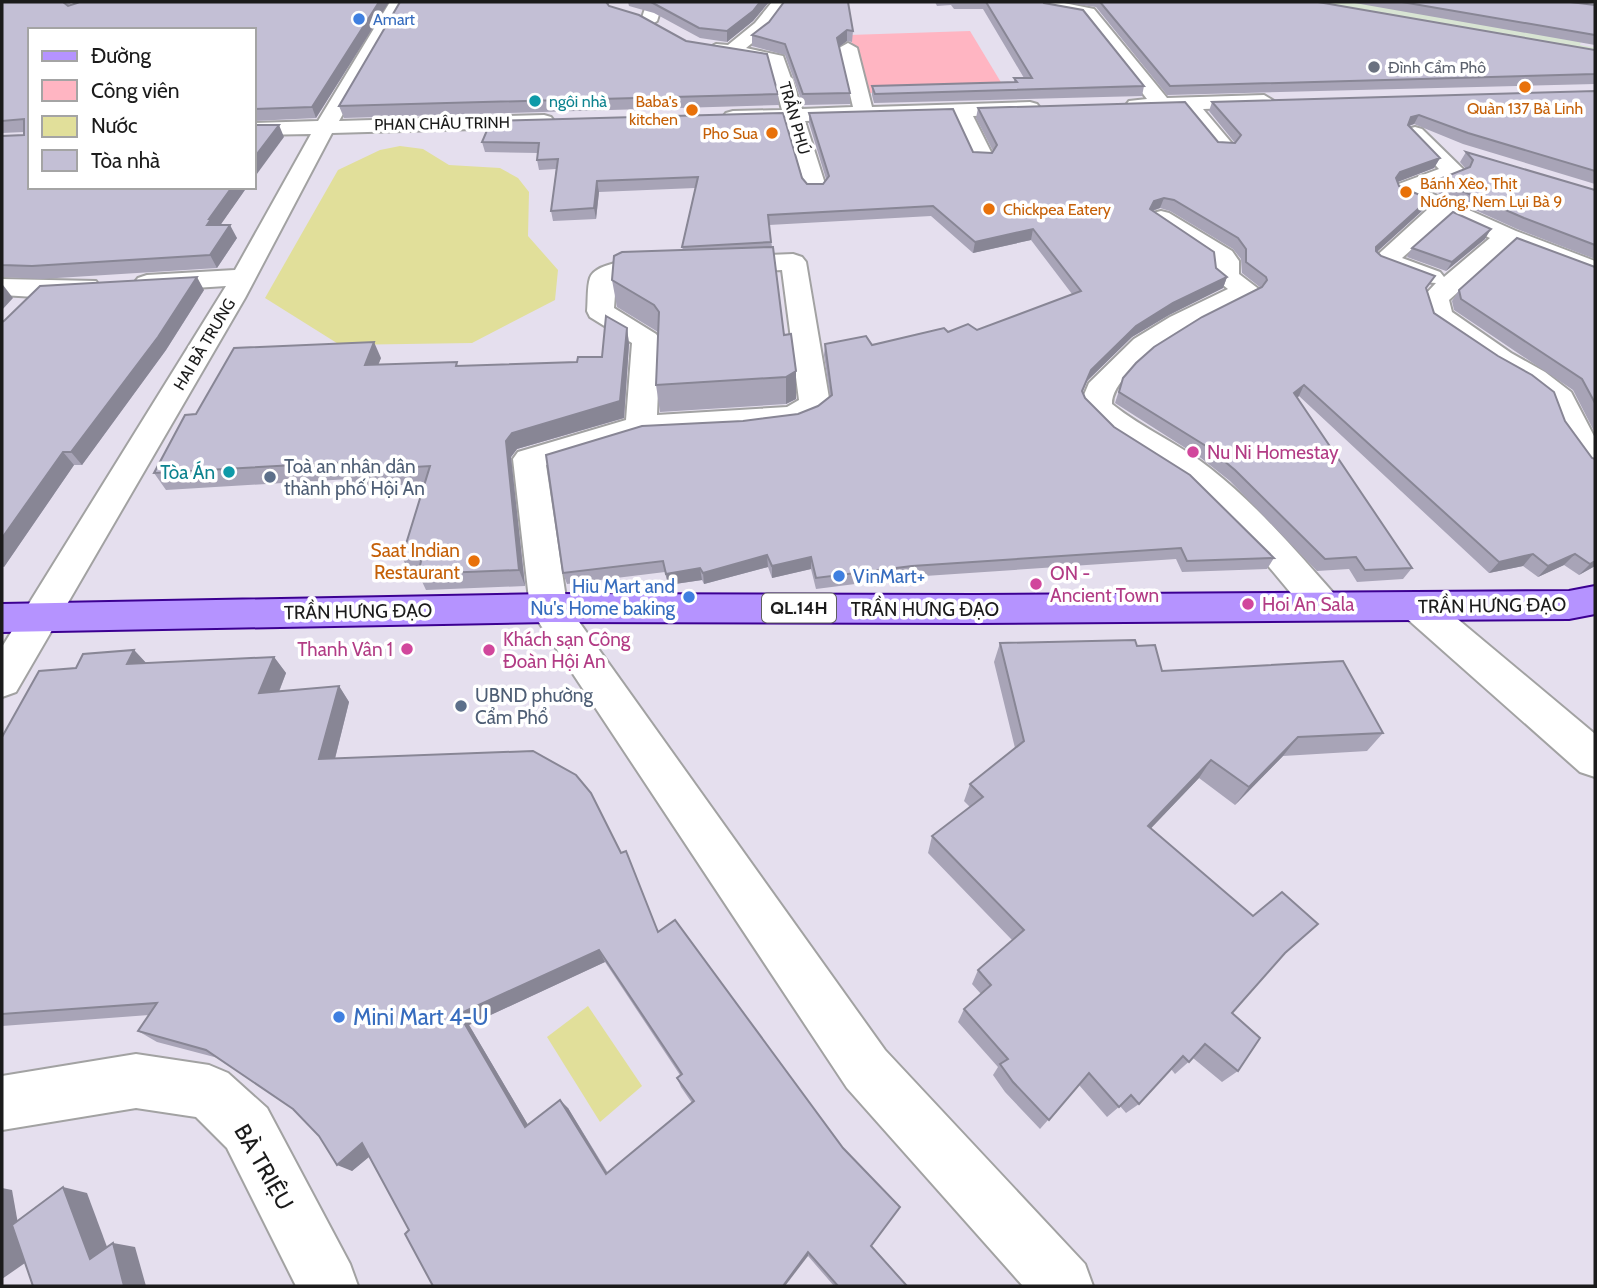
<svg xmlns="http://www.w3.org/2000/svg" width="1597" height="1288" viewBox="0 0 1597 1288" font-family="Cabin,sans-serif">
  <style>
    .park { fill: #ffb5c2 }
    .plaza { fill: #d8e4d3 }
    .water { fill: #e1df9a }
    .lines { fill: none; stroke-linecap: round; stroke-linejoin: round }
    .minor-casing { stroke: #a2a2a2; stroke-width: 4 }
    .major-casing { stroke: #3c0092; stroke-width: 4 }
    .minor { fill: #fff; fill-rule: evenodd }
    .major { fill: #b593ff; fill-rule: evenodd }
    .wall { fill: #a8a4b7; fill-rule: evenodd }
    .shaded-wall { fill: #888695 }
    .building { fill: #c3bfd5; stroke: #888695; stroke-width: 2; fill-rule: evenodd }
    .shop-dot { fill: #3f7fe0; stroke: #fff; stroke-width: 2.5 }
    .worship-dot { fill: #6b7280; stroke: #fff; stroke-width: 2.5 }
    .food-dot { fill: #e8710a; stroke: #fff; stroke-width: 2.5 }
    .culture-dot { fill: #0f9aa8; stroke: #fff; stroke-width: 2.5 }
    .hotel-dot { fill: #d1479c; stroke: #fff; stroke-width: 2.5 }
    .service-dot { fill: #5c6f8a; stroke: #fff; stroke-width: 2.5 }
    .labels { text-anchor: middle; stroke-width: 7; stroke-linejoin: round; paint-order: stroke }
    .far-shop-label { font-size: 16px; fill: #366cbe; stroke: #fff; text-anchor: start }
    .far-worship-label { font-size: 16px; fill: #5b616d; stroke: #fff; text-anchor: start }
    .far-culture-label { font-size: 16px; fill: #0d838f; stroke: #fff; text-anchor: start }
    .far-food-label { font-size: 16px; fill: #c56008; stroke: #fff; text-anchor: end }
    .far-street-label { font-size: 16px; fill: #1b1b1b; stroke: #fff }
    .shield { fill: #fff; stroke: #5f5f5f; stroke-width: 2 }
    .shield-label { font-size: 18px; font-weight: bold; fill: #1b1b1b }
    .hotel-label { font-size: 19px; fill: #b23c85; stroke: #fff; text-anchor: start }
    .service-label { font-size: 19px; fill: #4e5e75; stroke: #fff; text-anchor: start }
    .culture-label { font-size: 19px; fill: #0d838f; stroke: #fff; text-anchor: end }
    .food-label { font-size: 19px; fill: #c56008; stroke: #fff; text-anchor: end }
    .shop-label { font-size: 19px; fill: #366cbe; stroke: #fff; text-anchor: start }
    .street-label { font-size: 19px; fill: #1b1b1b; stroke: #fff }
    .near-shop-label { font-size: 23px; fill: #366cbe; stroke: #fff; text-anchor: start }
    .near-street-label { font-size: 23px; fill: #1b1b1b; stroke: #fff }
  </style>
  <rect width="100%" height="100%" fill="#e5dfee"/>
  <polygon class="park" points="970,31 1005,89 869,93 849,35"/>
  <polygon class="plaza" points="1293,2 1364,2 1582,37 1580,45 1595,48 1595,54"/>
  <g class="water">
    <polygon points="400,146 423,149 449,165 500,168 518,178 529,192 528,236 558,270 555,300 472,343 340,345 265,298 338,170 380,150"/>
    <polygon points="588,1006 642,1086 600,1122 547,1037"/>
  </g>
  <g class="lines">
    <g class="minor-casing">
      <g id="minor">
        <polygon points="390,2 406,2 339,121 544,115 551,117 554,121 551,125 544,127 332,133 245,298 16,692 2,697 2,647 226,286 147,291 138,288 134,283 138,278 147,275 235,270 311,134 254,135 254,123 318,121"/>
        <polygon points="647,2 663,2 657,21 649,26 641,21"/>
        <polygon points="772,2 788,2 767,31 746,48 783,56 802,109 853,107 839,48 848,43 857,48 872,107 1030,102 1037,104 1040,108 1037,112 1030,114 973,116 993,156 990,161 974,161 971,156 953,116 805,121 826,187 823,192 807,192 785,121 733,123 726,121 723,117 726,113 733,111 782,110 769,63 716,54 707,49 716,44 728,45 755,23"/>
        <polygon points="1043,2 1059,2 1094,9 1167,98 1264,95 1274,101 1264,107 1203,109 1235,147 1231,151 1217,151 1183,109 1129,109 1126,105 1129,101 1147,99 1083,16 1043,9 1041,6"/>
        <path d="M1415,127L1422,129L1465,171L1462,176L1424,190L1516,231L1595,261V278L1510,246L1449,300L1452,312L1511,353L1545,372L1571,392L1595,438V471L1584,468L1558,431L1547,402L1525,384L1491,365L1429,322L1422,298L1436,283L1422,282L1376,265L1372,260L1428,209L1396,195L1393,190L1396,185L1439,169L1405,133L1408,129ZM1447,218L1490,238L1444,277L1440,272L1402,258Z"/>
        <path d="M1161,211L1169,213L1232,251L1239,261V274L1260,290L1256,296C1223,312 1112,363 1112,404C1143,429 1180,444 1211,469C1257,505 1297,552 1336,596L1342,606L1336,616L1323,620L1310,616L1260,556L1187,484L1112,436L1083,408L1081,402L1089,383L1134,339L1170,317L1228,289L1213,277V261L1153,223L1149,218L1153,213Z"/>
        <path d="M793,254L802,257L806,262L830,404C806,439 686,428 644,435C611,441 578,455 546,465L567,605L885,1050L1085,1264L1093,1286H1023L847,1088L536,618L530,608L513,459L518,452L626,420L632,343L590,317L587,311C588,301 587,287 590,278C597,258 658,258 674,262L678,267L674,272C655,277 634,273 616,281L614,308L656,334L660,340L657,415L787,407L799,400L782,270L725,273L716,270L712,265L716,260L725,257Z"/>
        <path d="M2,279L96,281L100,287L96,293C66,300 33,297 2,295Z"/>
        <polygon points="1417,592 1430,596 1595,734 1595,777 1580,772 1404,616 1398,606 1404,596"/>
        <polygon points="136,1054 209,1065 228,1073 267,1108 350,1264 358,1286 296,1286 227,1148 196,1117 136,1108 2,1130 2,1076"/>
      </g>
    </g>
    <g class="major-casing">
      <polygon id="major" points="1595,586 1595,614 1569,619 975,623 549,622 2,632 2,604 549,594 975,595 1569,591"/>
    </g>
    <use href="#minor" class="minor"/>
    <use href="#major" class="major"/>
  </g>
  <g class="wall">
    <polygon points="2,2 72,2 68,6 389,2 316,118 254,121 254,30 30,187 247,187 220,225 237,238 217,268 41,279 2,277 2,136 24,135 24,132 2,133"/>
    <polygon points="610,2 608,6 778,94 779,105 344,118 339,106"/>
    <polygon points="628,2 769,2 753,21 727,42 700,38 654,13 629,6"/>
    <polygon points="784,2 853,31 852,42 847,41 839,47 850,93 850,104 803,105 785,55 752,46 752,35 769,22"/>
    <polygon points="935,2 1043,2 1144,86 1142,96 874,103 872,95 872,86 1014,82 1014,78 1024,78 983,9 954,9 951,5 937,6"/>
    <polygon points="1059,2 1318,2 1595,50 1595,84 1167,95 1096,7"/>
    <polygon points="1349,2 1570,2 1595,5 1595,45"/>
    <polygon points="1595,91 1595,184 1463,144 1414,124 1409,126 1440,158 1434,168 1397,182 1399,186 1429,199 1423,210 1377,252 1381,256 1427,290 1434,313 1595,566 1579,575 1564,565 1538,577 1523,566 1489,573 1299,396 1297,398 1412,568 1403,579 1357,582 1349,569 1317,571 1230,481 1201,458 1115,403 1123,378 1261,288 1242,273 1241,259 1233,249 1170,211 1160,208 1153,211 1216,268 1227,277 1223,288 1169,315 1132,337 1087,381 1082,393 1085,398 1114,427 1274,558 1267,569 1182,572 1176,559 910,577 816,589 811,569 772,578 768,567 704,584 702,580 668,585 665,572 567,584 563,573 743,421 798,414 818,406 830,396 824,355 825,344 872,345 948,332 977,330 1072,294 1031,240 973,253 931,216 769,225 784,335 796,399 786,404 660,412 656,385 658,332 617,307 612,280 683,250 682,247 695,188 599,192 596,219 553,221 551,211 556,169 539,170 537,160 538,153 485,152 482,142 491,121 802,178 807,184 823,184 826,179 809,123 809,113 973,152 992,153 993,151 976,118 978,108 1218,142 1235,143 1209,111 1212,102"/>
    <polygon points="1466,152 1595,190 1595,259 1517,229 1431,190 1437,180 1466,169 1460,162"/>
    <polygon points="1485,239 1446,271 1407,257 1412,248"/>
    <polygon points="1595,267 1595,433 1573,390 1454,310 1452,301 1459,290"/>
    <polygon points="204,290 166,350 82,465 74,465 4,567 2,567 2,322"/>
    <polygon points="627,328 629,344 624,418 517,449 511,457 525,586 426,590 418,573 410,574 402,557 425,484 354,487 350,479 166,490 154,473 196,414 381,358 378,364 458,366 577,362 602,357"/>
    <polygon points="1000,643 1137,646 1162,671 1383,733 1367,751 1283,756 1235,805 1199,778 1151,828 1285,953 1232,1013 1238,1071 1222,1082 1193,1058 1175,1074 1171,1069 1139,1104 1126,1113 1120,1106 1107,1117 1079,1085 1040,1129 1005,1092 993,1075 998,1067 958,1022 964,1009 981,994 972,984 978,970 1012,940 928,853 932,836 970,807 964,801 970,784 1015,748 994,662"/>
    <path d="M134,650L146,663L274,657L286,673L279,692L339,686L349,702L335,759L658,932L872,1246L907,1286H834L808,1256L409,1230L369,1157L352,1171L293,1109L218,1058L157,1042L138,1031L149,1015L2,1026V737L76,668ZM605,962L680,1075L677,1078L681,1087L692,1103L608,1173L568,1108L528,1125L469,1025Z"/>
  </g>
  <g class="shaded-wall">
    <polygon points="379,2 389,2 316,118 312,107"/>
    <polygon points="760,2 769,2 753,21 727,42 727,31"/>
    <polygon points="847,30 847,41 836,49 837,38"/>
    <polygon points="1419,115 1414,124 1406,127 1411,117"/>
    <polygon points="279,125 284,137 254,178 254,158"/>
    <polygon points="1440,158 1434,168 1395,183 1396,178 1400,172"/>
    <polygon points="597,181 599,192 596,219 594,208"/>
    <polygon points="232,187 247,187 217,230 207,225 209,219"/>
    <polygon points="1164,198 1160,208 1151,211 1150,209 1154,201"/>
    <polygon points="1429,199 1423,210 1370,258 1376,247"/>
    <polygon points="230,225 237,238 217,268 210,255"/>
    <polygon points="1033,229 1031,240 973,253 975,242"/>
    <polygon points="1491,229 1485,239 1446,271 1452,262"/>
    <polygon points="197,277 204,290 166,350 82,465 71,452"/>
    <polygon points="1227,277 1223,288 1169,315 1132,337 1087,381 1079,403 1091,370 1136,326 1173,303"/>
    <polygon points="3,285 13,298 2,310 2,286"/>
    <polygon points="627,328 629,344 624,418 517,449 511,457 525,586 519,570 506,441 512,433 620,401"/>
    <polygon points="374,342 381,358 372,381 365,365"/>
    <polygon points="796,371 796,399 786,404 786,377"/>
    <polygon points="1304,385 1299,396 1288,405 1294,393"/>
    <polygon points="63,452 74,465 4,567 2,564 2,538"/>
    <polygon points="1533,554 1523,566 1489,573 1499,562"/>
    <polygon points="1575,554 1564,565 1538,577 1548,566"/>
    <polygon points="767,555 768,567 704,584 703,573"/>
    <polygon points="811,557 811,569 772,578 772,566"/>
    <polygon points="1595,561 1595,566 1579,575 1590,564"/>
    <polygon points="700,568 702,580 668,585 666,574"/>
    <polygon points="134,650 149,666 127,664"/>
    <polygon points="274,657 286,673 272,709 259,693"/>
    <polygon points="339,686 349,702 331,774 319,759"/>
    <polygon points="1298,737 1283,756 1235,805 1249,787"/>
    <polygon points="1211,760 1199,778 1137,843 1148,826"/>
    <polygon points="599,950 605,962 469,1025 534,1135 525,1127 459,1014"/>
    <polygon points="560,1100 568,1108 612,1181 606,1174"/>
    <polygon points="362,1143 376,1151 352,1171 337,1165"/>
    <polygon points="63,1187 87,1193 113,1263 90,1259"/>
    <polygon points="2,1188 12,1190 25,1263 2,1279"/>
    <polygon points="113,1243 135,1247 146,1286 124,1286"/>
    <polygon points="808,1252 808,1256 785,1286 783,1286"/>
  </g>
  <g class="building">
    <polygon points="2,2 63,2 68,6 77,3 79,2 379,2 312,107 254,109 254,30 30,30 30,187 232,187 209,219 211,219 207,225 230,225 210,255 32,266 2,265 2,136 24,135 24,119 2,121"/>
    <polygon points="400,2 606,2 609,6 639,15 686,41 767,54 778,94 339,106"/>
    <polygon points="651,2 760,2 753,11 727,31 699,28"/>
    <polygon points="784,2 848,2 853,31 847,30 837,38 850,93 803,94 785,44 752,35 769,22"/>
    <polygon points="986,2 1043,2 1044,3 1083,10 1144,86 875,94 872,86 1017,82 1014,78 1032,78"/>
    <polygon points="1100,2 1318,2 1595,50 1595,74 1170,86"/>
    <polygon points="1402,2 1570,2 1595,5 1595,35"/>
    <polygon points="1595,91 1595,171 1468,133 1419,115 1411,117 1408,125 1440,158 1400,172 1396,178 1399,186 1429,199 1376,247 1376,251 1381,256 1435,276 1426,288 1434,313 1498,356 1532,375 1554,392 1565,421 1592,458 1595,459 1595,561 1590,564 1575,554 1548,566 1533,554 1499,562 1304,385 1294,393 1412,568 1365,570 1356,557 1325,559 1235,470 1206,446 1119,392 1123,378 1136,363 1154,347 1202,317 1262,287 1267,280 1266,277 1246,262 1246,249 1238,238 1174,200 1164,198 1154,201 1150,209 1214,252 1216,268 1227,277 1173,303 1136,326 1091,370 1082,391 1085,398 1114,427 1190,475 1274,558 1187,561 1181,548 912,566 816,578 811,557 772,566 767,555 703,573 700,568 666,574 663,561 563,573 546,455 642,426 743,421 798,414 818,406 832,395 825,344 866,336 872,345 944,328 948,332 968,324 977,330 1081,291 1033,229 975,242 933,206 768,215 771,242 682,247 698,177 597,181 594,208 551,211 558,159 537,160 539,143 482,142 491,121 783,113 802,178 807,184 823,184 829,176 809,113 953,109 973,152 992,153 997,145 978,108 1185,102 1218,142 1235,143 1241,135 1212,102"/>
    <polygon points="254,125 279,125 254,158"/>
    <polygon points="1466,152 1595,190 1595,245 1524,218 1437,180 1470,167 1473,160"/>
    <polygon points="1453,212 1491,229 1452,262 1412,248"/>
    <polygon points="1517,238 1595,267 1595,403 1582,379 1461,299 1459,290"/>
    <polygon points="773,247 784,335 791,334 796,371 786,377 656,385 659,312 654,305 612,280 614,256 622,252"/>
    <polygon points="197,277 158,337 71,452 63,452 2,538 2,322 4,321 40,286"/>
    <polygon points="606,316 627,328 620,401 512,433 506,441 519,570 418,574 422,557 402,557 430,466 346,471 349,462 154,473 185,415 196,414 234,348 374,342 365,365 457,362 456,366 577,362 578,357 602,357"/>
    <polygon points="1135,640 1137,646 1155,645 1162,671 1343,661 1383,733 1298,737 1249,787 1211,760 1148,826 1253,916 1282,892 1318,924 1285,953 1232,1013 1260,1038 1238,1071 1205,1044 1189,1062 1183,1056 1139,1104 1131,1095 1119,1107 1089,1073 1049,1120 1013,1082 1000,1064 1008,1059 964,1009 991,985 978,970 1024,930 932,836 983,797 970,784 1024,741 1000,643"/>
    <path d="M134,650L127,664L274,657L259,693L339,686L319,759L533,751L576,775L591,793L621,853L626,851L658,932L675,920L843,1148L900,1207L871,1246L907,1286H838L808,1252L783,1286H433L405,1234L409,1230L362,1143L337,1165L319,1136L293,1109L206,1050L138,1031L157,1003L2,1014V737L39,671L76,668L83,654ZM599,950L682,1074L677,1078L694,1101L606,1174L560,1100L525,1127L459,1014Z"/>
    <polygon points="63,1187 90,1259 113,1243 124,1286 33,1286 12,1225"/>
  </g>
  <g class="shop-dot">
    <circle cx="359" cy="19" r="7"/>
    <circle cx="839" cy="576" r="7"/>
    <circle cx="689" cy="597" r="7"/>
    <circle cx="339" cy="1017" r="7"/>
  </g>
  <circle class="worship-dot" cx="1374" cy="67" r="7"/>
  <g class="food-dot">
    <circle cx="1525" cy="87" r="7"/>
    <circle cx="692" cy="110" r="7"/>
    <circle cx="772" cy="133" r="7"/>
    <circle cx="1406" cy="192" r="7"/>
    <circle cx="989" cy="209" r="7"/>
    <circle cx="474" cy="561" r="7"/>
  </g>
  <g class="culture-dot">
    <circle cx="535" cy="101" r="7"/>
    <circle cx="229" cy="472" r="7"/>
  </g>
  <g class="hotel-dot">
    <circle cx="1193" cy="452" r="7"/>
    <circle cx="1036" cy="584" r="7"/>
    <circle cx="1248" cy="604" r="7"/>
    <circle cx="407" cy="649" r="7"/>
    <circle cx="489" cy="650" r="7"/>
  </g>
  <g class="service-dot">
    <circle cx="270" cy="477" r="7"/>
    <circle cx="461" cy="706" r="7"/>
  </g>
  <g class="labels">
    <g class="far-shop-label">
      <text x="373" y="25">Amart</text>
    </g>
    <g class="far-worship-label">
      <text x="1388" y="73">Đình Cẩm Phô</text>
    </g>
    <g class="far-culture-label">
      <text x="549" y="107">ngôi nhà</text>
    </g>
    <g class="far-food-label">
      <text x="678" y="107">Baba's<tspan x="678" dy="18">kitchen</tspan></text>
      <text x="1525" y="114" text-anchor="middle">Quàn 137 Bà Linh</text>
      <text x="758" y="139">Pho Sua</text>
      <text x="1420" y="189" text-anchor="start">Bánh Xèo, Thịt<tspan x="1420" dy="18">Nướng, Nem Lụi Bà 9</tspan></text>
      <text x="1003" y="215" text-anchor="start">Chickpea Eatery</text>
    </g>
    <g class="far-street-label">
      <text transform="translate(795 118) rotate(74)" y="6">TRẦN PHÚ</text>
      <text transform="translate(442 123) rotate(-1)" y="6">PHAN CHÂU TRINH</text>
      <text transform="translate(204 344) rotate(-59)" y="6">HAI BÀ TRƯNG</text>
    </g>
    <rect class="shield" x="762" y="593.5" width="74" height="29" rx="5"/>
    <g class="shield-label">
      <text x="799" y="614">QL.14H</text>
    </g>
    <g class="hotel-label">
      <text x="1207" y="459">Nu Ni Homestay</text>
      <text x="1050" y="580">ON -<tspan x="1050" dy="22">Ancient Town</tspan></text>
      <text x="1262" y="611">Hoi An Sala</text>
      <text x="503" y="646">Khách sạn Công<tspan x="503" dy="22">Đoàn Hội An</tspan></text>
      <text x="393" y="656" text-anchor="end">Thanh Vân 1</text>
    </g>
    <g class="service-label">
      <text x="284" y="473">Toà an nhân dân<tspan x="284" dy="22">thành phố Hội An</tspan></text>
      <text x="475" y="702">UBND phường<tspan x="475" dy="22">Cẩm Phổ</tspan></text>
    </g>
    <g class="culture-label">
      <text x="215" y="479">Tòa Án</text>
    </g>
    <g class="food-label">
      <text x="460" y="557">Saat Indian<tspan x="460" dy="22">Restaurant</tspan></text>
    </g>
    <g class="shop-label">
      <text x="853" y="583">VinMart+</text>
      <text x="675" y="593" text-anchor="end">Hiu Mart and<tspan x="675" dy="22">Nu's Home baking</tspan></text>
    </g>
    <g class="street-label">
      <text transform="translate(1492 605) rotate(-1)" y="7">TRẦN HƯNG ĐẠO</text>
      <text x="925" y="616">TRẦN HƯNG ĐẠO</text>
      <text transform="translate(358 611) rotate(-1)" y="7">TRẦN HƯNG ĐẠO</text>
    </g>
    <g class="near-shop-label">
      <text x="353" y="1025">Mini Mart 4-U</text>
    </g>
    <g class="near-street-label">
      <text transform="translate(264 1167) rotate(60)" y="8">BÀ TRIỆU</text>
    </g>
  </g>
  <rect width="1597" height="1288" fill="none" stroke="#1b1b1b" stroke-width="7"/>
  <rect x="28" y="28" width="228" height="161" fill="#ffffff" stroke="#a4a4a4" stroke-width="2"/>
  <rect x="42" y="51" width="35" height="10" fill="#b593ff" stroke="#a4a4a4" stroke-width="2"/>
  <text x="91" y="63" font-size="21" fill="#1b1b1b">Đường</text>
  <rect x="42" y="80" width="35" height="21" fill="#ffb5c2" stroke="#a4a4a4" stroke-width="2"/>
  <text x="91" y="98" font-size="21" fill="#1b1b1b">Công viên</text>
  <rect x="42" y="116" width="35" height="21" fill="#e1df9a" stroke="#a4a4a4" stroke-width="2"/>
  <text x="91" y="133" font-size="21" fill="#1b1b1b">Nước</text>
  <rect x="42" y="150" width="35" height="21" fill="#c3bfd5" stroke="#a4a4a4" stroke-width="2"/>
  <text x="91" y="168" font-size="21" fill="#1b1b1b">Tòa nhà</text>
</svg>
